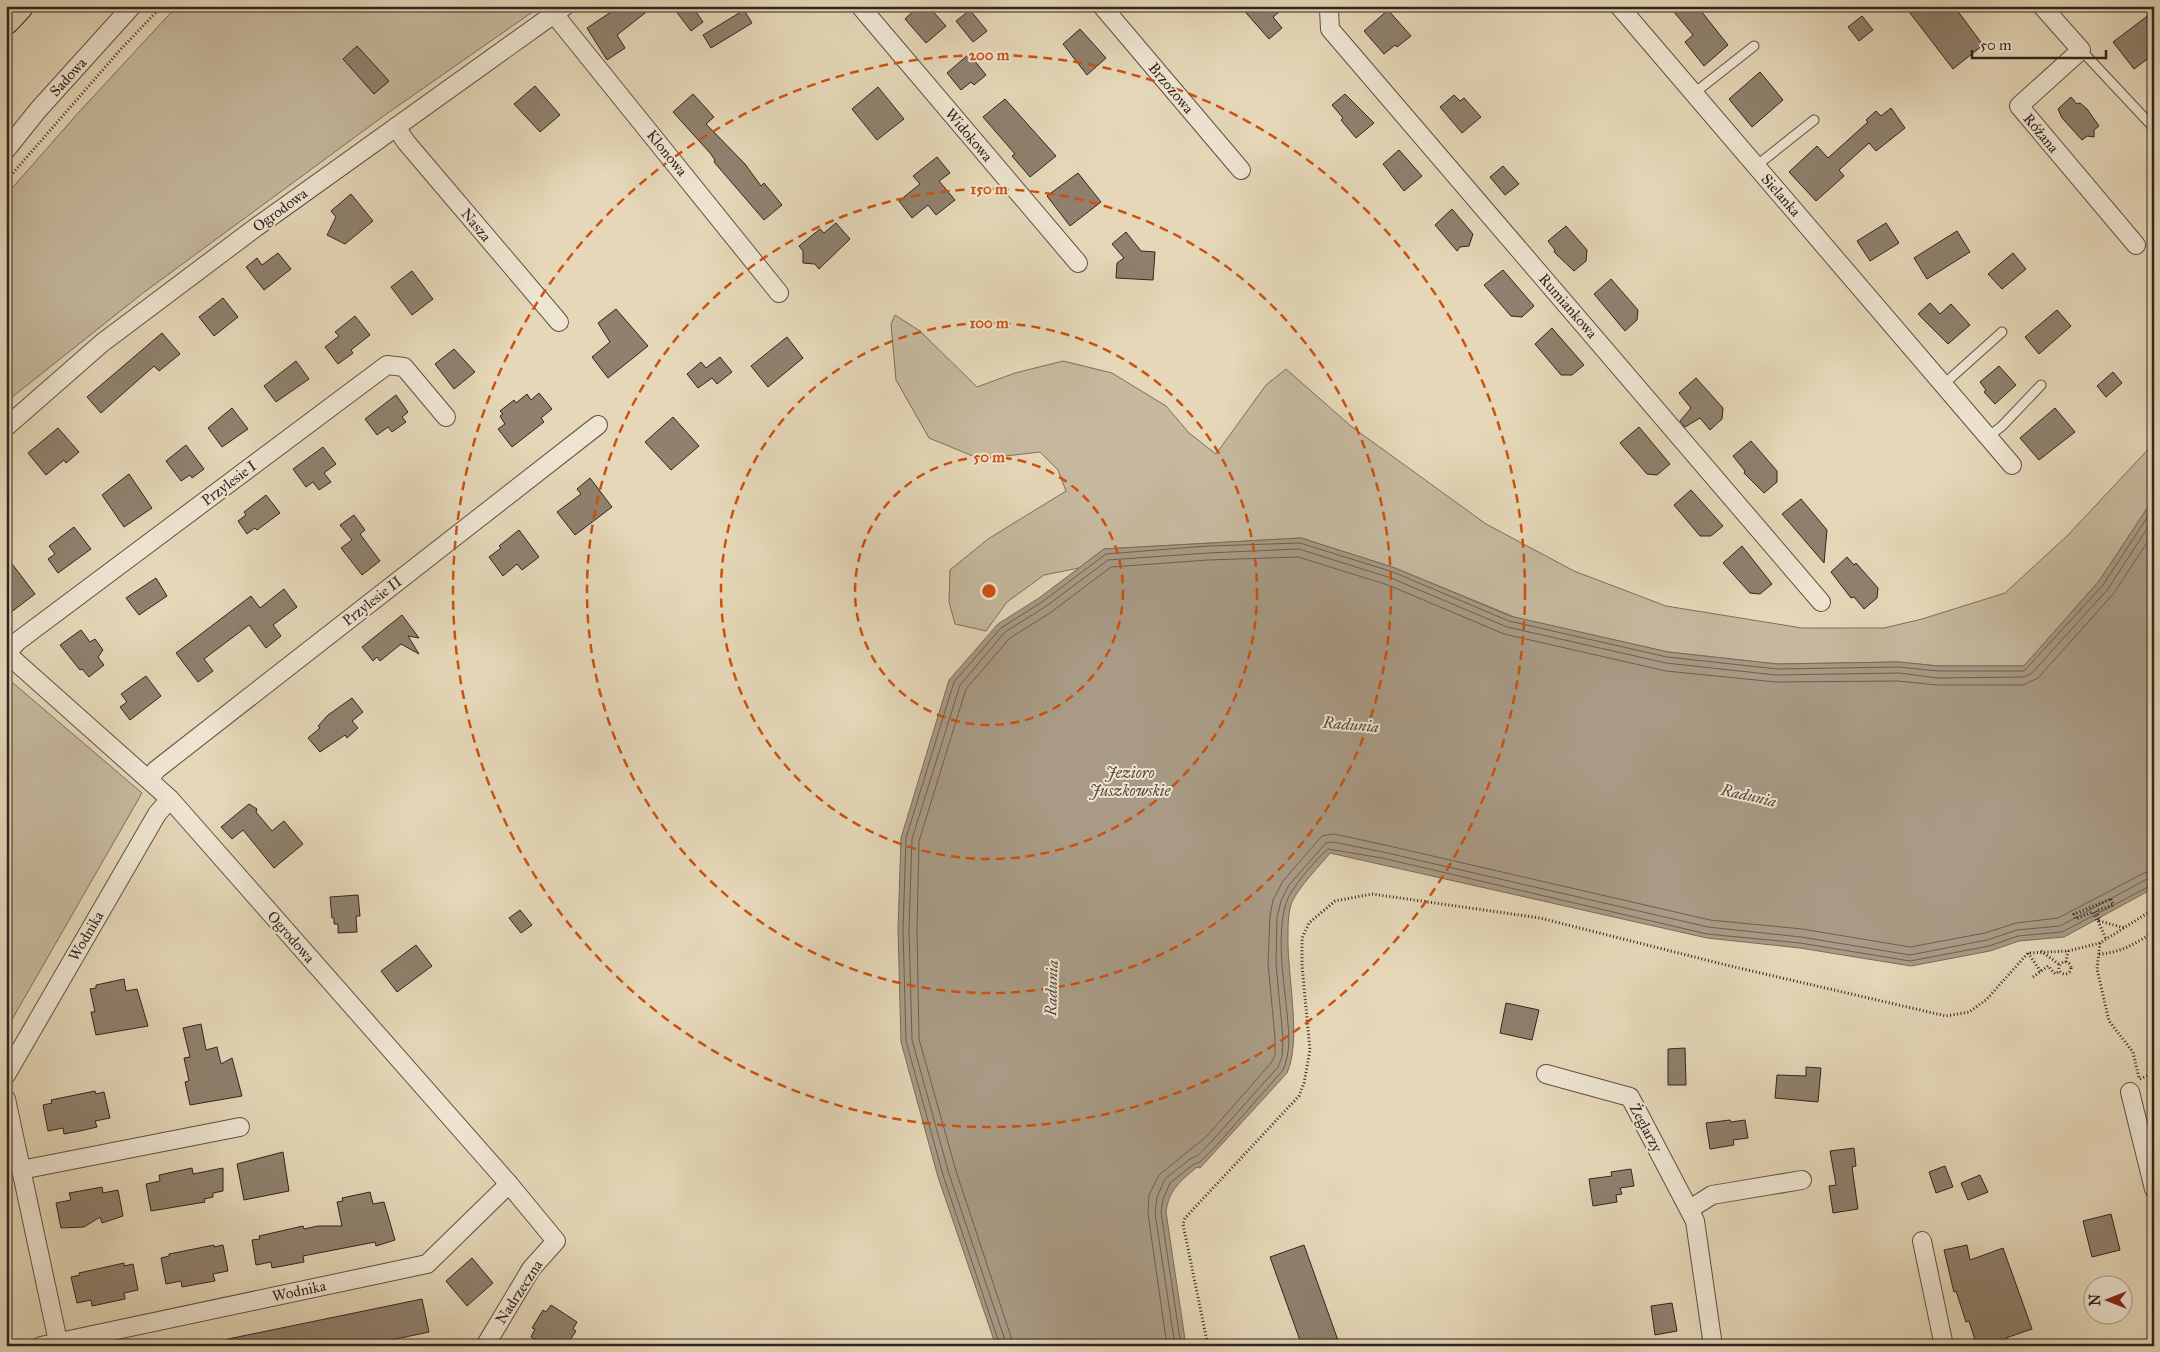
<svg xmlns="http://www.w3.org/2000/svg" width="2160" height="1352" viewBox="0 0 2160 1352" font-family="'IM FELL Great Primer',serif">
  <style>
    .green { fill: #c6b99e; stroke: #7c6e5e }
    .water { fill: #a89a84; stroke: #786b5b }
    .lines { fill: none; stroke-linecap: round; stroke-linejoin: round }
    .shore { stroke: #6c5f51; stroke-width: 1 }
    .building { fill: #8f816e; stroke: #31241e }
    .lane-casing { stroke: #5e5144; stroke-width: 11 }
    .street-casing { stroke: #5e5144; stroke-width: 20 }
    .highway-casing { stroke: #31241e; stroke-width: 30 }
    .path { stroke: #31241e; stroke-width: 3; stroke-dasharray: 1 2.5; stroke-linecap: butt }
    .lane { stroke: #eee5d1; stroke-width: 9 }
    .street { stroke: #eee5d1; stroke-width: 18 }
    .highway { stroke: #e5d7b8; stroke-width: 28 }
    .ring { fill: none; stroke: #cd510f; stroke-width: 2.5; stroke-dasharray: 9 6 }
    .labels { text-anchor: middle; stroke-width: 4; stroke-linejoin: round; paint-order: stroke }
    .street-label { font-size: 15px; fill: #31241e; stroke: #eee5d1 }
    .water-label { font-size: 16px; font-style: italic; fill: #55473d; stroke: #eee5d1 }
    .centre { fill: #cd510f; stroke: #eee5d1; stroke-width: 2.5 }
    .ring-label { font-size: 15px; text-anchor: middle; font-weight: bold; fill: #cd510f; stroke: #eee5d1; stroke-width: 4; stroke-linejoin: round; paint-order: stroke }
  </style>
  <rect width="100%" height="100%" fill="#e5d7b8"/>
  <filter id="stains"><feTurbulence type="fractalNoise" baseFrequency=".004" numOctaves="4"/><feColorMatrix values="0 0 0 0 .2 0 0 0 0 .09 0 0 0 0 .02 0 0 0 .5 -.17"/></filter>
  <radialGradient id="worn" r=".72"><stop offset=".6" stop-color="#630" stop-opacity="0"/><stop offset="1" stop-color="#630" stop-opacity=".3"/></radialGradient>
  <g class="green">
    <polygon points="177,6 541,6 385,115 143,293 6,402 6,195 79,112"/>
    <polygon points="895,315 920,331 977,387 1015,373 1063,361 1112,373 1166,406 1189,433 1216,454 1266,385 1286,369 1352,427 1486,524 1574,571 1666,606 1802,628 1884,628 1922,619 2005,593 2068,535 2154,443 2154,498 2099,581 2024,666 1938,666 1899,662 1777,664 1668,652 1517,618 1395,568 1301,538 1104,549 1079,568 1044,575 1007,602 986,631 955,624 949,602 950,570 988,539 1066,491 1058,470 1040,452 980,459 929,438 896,380 891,324"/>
    <polygon points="6,677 142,793 6,1030"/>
  </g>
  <path class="water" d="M2154,498V888L2064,937L2019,941L1990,951L1911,966L1800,948L1707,938L1330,853C1318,868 1301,884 1292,902C1288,912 1288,925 1288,936C1287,976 1302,1040 1287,1073L1200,1168L1197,1167C1181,1181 1169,1189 1166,1212L1186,1346H996L938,1177L901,1042L898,929L901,838L949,680L998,624L1039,598L1104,549L1301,538L1395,568L1510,616L1668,652L1777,664L1899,662L1938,666H2024L2099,581Z"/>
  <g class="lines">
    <g class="shore">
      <polyline points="1000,1346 943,1175 906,1041 903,929 906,838 954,682 1001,628 1042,602 1106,554 1208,546 1300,543 1393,572 1509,621 1667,657 1777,669 1899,667 1938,671 2024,671 2103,585 2154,507"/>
      <polyline points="1007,1346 949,1174 912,1040 909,929 912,839 960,685 1005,632 1045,607 1108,560 1208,553 1299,549 1391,578 1507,627 1666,663 1776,675 1899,673 1938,678 2024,677 2032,673 2108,589 2154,518"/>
      <polyline points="1014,1346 956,1171 919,1039 917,930 919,841 966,689 1010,638 1050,613 1111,567 1208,560 1298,557 1388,585 1504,634 1666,671 1776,682 1898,681 1937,685 2023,685 2038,678 2114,593 2154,532"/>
      <polyline points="1167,1346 1148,1214 1149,1195 1159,1175 1207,1136 1271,1063 1275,1055 1275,1038 1268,963 1270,916 1273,900 1283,881 1322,836 1334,834 1385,845 1710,920 1802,929 1910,947 1985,933 2016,923 2058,918 2144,873 2154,871"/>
      <polyline points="1175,1346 1155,1213 1157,1197 1165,1179 1190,1159 1197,1156 1212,1141 1278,1067 1282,1057 1283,1038 1276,964 1277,917 1281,901 1289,885 1326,843 1333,842 1383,852 1708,927 1801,937 1910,955 1987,940 2017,930 2060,926 2147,879 2154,878"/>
      <path d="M1181,1346L1161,1212L1163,1199L1170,1183L1194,1164L1200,1162L1217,1145L1283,1070C1291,1052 1289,1033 1287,1014C1284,979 1276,938 1286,903C1291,888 1316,859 1328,849L1382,858L1707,934L1800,943L1910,961L1989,946L2018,936L2062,932L2154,884"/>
    </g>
  </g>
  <g class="building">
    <polygon points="620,6 654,6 617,35 625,48 607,60 587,28"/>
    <polygon points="672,6 692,6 703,22 691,31"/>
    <polygon points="919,6 928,6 946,26 926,43 905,19"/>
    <polygon points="1240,6 1286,6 1273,17 1282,28 1269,39"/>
    <polygon points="1669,6 1697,6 1728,45 1704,66 1685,42 1693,35"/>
    <polygon points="1919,6 1954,6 1983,45 1953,69 1910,13"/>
    <polygon points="744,10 752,23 711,48 703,35"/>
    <polygon points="970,10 987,31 973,42 956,21"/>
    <polygon points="1388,10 1411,36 1397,47 1395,45 1384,54 1364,31"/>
    <polygon points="2154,11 2154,54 2134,69 2113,42"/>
    <polygon points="1862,16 1873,30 1859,41 1848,27"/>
    <polygon points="1080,29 1106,58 1087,75 1063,44"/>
    <polygon points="357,46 389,81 374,94 343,59"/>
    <polygon points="969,54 986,75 974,85 971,82 961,90 947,73"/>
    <polygon points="1760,72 1783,100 1752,127 1729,99"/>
    <polygon points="535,86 560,115 540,132 514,104"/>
    <polygon points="878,87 904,119 877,140 852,109"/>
    <polygon points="693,94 714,117 706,124 745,164 761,186 764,183 782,205 764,220 714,162 715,160 710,153 673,112"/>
    <polygon points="1345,94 1374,123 1356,138 1341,120 1343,118 1332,105"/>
    <polygon points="1454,95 1460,101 1464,98 1481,117 1462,133 1440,107"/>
    <polygon points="2071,97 2077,104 2080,103 2087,109 2099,126 2094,130 2094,137 2087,136 2082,140 2062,118 2058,109"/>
    <polygon points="1005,99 1056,156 1030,177 1012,156 1015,154 983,117"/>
    <polygon points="1891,108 1905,128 1876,151 1869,143 1839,170 1844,176 1816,201 1789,172 1817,146 1828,158 1868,122 1866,120 1876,111 1881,116"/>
    <polygon points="1399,150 1422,176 1404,191 1383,164"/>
    <polygon points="937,157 950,173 939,181 955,200 936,215 928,205 912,218 899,201 920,184 913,176"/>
    <polygon points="1503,166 1519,184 1505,195 1490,177"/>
    <polygon points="1078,173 1101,202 1070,226 1047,196"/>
    <polygon points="351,194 373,221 345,244 327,235 336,217 331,211"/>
    <polygon points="1452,209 1473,234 1469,246 1460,247 1457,251 1435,225"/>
    <polygon points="836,223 850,239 819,269 815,264 803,263 803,251 799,246 820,229 824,233"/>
    <polygon points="1886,223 1899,243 1870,261 1857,241"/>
    <polygon points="1566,226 1587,250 1586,261 1574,271 1554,252 1555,250 1548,241"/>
    <polygon points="1957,231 1970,252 1927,279 1914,258"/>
    <polygon points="1126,232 1141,251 1155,252 1153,280 1116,278 1117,263 1124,258 1112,244"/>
    <polygon points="278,253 291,269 264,290 246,267 257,258 262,265"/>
    <polygon points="2013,253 2026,269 2002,289 1988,274"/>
    <polygon points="1503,270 1534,306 1522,317 1511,316 1484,285"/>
    <polygon points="412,271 433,299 412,315 391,287"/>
    <polygon points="1611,279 1638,310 1637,320 1625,331 1594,294"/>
    <polygon points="223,298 238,317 214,336 199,317"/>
    <polygon points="1930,303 1940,314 1951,304 1970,325 1948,344 1918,314"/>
    <polygon points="616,309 648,346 608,378 592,357 610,342 598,323"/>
    <polygon points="2057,310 2071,326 2039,354 2025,337"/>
    <polygon points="355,316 370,335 351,350 353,353 338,364 325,347 339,336 335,332"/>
    <polygon points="1552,328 1584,365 1572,375 1561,375 1535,344"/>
    <polygon points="162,333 180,354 159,371 154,366 101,413 87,397"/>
    <polygon points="787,337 803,358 768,387 751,366"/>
    <polygon points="454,349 475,372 454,389 435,364"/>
    <polygon points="720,357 732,372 717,384 712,378 698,388 687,374 701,362 706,368"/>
    <polygon points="296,361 309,379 276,402 264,386"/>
    <polygon points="1999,366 2016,385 1995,404 1984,392 1986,390 1980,382"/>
    <polygon points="2113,372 2122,383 2106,397 2097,386"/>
    <polygon points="1696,378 1723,408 1722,419 1710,430 1700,418 1685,427 1680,421 1691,408 1679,393"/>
    <polygon points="539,393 552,409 541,418 544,422 512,447 498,429 505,424 500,416 503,414 500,411 514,400 516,403 527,394 531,400"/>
    <polygon points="396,395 408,412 402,417 406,422 392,432 388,427 377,435 365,419"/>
    <polygon points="232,408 248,429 222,447 208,428"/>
    <polygon points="2055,408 2075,432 2039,460 2020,438"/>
    <polygon points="673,417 699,446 671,470 645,442"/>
    <polygon points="1639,427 1670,464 1657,475 1647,474 1620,443"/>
    <polygon points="58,428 79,452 66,463 64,460 46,475 28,453"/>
    <polygon points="1751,441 1777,471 1777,482 1764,493 1744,473 1745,471 1733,456"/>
    <polygon points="186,445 204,469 192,478 190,475 181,481 166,461"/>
    <polygon points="323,447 336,464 324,473 331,482 319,490 313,482 306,487 293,469"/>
    <polygon points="129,474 152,508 124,527 102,495"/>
    <polygon points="590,478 612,507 575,535 557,512 581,494 577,489"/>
    <polygon points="1691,490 1723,526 1711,536 1700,536 1674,505"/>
    <polygon points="266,495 280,513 257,530 255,528 247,534 238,521 246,515 244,512"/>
    <polygon points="1801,499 1827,530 1824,563 1782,514"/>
    <polygon points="354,515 365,530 360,534 380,561 362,575 341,548 352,540 340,525"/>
    <polygon points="74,527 91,549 58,573 48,559 55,554 49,546"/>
    <polygon points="519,530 539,557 522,570 517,564 503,576 489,557 501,548 499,546"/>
    <polygon points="1742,546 1772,584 1760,594 1750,593 1723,563"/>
    <polygon points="6,556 35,594 6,616"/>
    <polygon points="1847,557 1854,565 1856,563 1878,588 1877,598 1864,609 1854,597 1851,598 1831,572"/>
    <polygon points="156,578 167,596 139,615 126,598"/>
    <polygon points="284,589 297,607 273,625 281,636 266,648 249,625 204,659 213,671 198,682 176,653 251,596 260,608"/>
    <polygon points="402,615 419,638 408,636 419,654 401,644 380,661 377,657 373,661 362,647"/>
    <polygon points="81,630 90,642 95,639 103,650 98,657 104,665 89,677 82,669 80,670 60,645"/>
    <polygon points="146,676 161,696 130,720 120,707 127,702 121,694"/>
    <polygon points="352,698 363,712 352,721 358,728 347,738 345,735 320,752 308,738 320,728 318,726 328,715"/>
    <polygon points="249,804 257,809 256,812 272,831 284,821 303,844 274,868 243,830 232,839 221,827"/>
    <polygon points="358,895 360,916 356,916 357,932 338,933 338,924 334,924 334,918 332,918 330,897"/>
    <polygon points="520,910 532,925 521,933 509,918"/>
    <polygon points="416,945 432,966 397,992 381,971"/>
    <polygon points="124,979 126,991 137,989 148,1026 96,1035 91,1012 95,1012 90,989 96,988 96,985"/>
    <polygon points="1506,1003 1539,1010 1532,1040 1500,1033"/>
    <polygon points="201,1024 206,1050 217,1047 221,1064 232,1058 242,1096 190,1105 185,1082 189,1081 184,1058 190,1057 183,1028"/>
    <polygon points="1685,1048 1686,1085 1668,1085 1668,1049"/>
    <polygon points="1806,1067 1821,1068 1818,1102 1775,1098 1777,1075 1806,1076"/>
    <polygon points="95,1091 96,1094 104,1092 110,1118 95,1121 97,1127 80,1131 64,1134 63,1128 48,1131 43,1105 52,1103 51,1100"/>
    <polygon points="1730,1120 1731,1122 1745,1120 1748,1138 1733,1140 1734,1145 1710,1149 1706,1123"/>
    <polygon points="1854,1148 1856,1166 1852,1167 1858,1209 1833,1213 1829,1186 1836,1185 1830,1151"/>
    <polygon points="283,1152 289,1191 244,1200 237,1164"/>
    <polygon points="1945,1166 1953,1187 1936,1193 1929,1172"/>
    <polygon points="192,1168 193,1174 223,1168 223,1191 213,1193 213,1197 204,1199 205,1202 151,1211 146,1184 160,1181 159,1175"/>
    <polygon points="1631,1169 1634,1186 1620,1188 1622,1194 1616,1195 1617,1202 1593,1206 1589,1179 1612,1176 1611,1172"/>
    <polygon points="1980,1175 1988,1192 1968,1200 1961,1183"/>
    <polygon points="102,1187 103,1193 118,1190 123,1216 102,1223 100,1217 84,1227 61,1228 56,1203 71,1200 69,1193"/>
    <polygon points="370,1192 373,1204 384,1202 395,1240 376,1246 375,1242 303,1256 304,1262 272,1268 271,1262 256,1265 252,1240 260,1239 259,1236 303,1226 304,1229 318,1226 342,1226 337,1202 343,1201 342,1198"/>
    <polygon points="2111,1214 2120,1250 2092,1257 2083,1221"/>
    <polygon points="214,1245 214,1247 223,1245 228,1271 213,1274 215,1281 198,1284 182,1287 181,1281 166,1284 161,1258 169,1256 169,1254"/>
    <polygon points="1304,1245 1340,1346 1302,1346 1270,1257"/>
    <polygon points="1967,1245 1970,1260 2003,1248 2032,1329 2006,1338 2009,1346 1977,1346 1969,1321 1966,1322 1956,1291 1954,1292 1952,1284 1944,1250"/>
    <polygon points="472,1258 493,1283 467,1306 446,1281"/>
    <polygon points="124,1263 124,1266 133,1264 138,1290 124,1293 125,1299 92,1306 91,1300 77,1303 71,1277 80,1275 79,1273"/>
    <polygon points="422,1299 429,1332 363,1346 229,1346 228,1339"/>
    <polygon points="1672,1303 1677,1331 1655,1335 1651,1306"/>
    <polygon points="551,1305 577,1322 573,1329 576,1331 566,1346 545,1346 531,1337 535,1329 532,1328 543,1310 546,1312"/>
  </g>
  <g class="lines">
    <g class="lane-casing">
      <g id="lane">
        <polyline points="2081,50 2154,128"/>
        <polyline points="1693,94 1754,46"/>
        <polyline points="1756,166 1814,120"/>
        <polyline points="1944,384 2002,332"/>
        <polyline points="1988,437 2002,426 2041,385"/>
      </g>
    </g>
    <g class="street-casing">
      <g id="street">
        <polyline points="860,6 1078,263"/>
        <polyline points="1102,6 1241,170"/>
        <polyline points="1331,6 1329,9 1330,29 1821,602"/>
        <polyline points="1619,6 2012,465"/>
        <polyline points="2042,6 2081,50 2019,106 2136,245"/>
        <polyline points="554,14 779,293"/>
        <polyline points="396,127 406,142 559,322"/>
        <polyline points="6,150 38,110 132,6"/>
        <polyline points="6,427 102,343 255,228 565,6"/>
        <polyline points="6,653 170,799 509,1184 556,1241 531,1269 485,1346"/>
        <polyline points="7,653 18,641 387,365 404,367 446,417"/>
        <polyline points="149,780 156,770 598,425"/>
        <polyline points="1546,1074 1630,1097 1695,1221 1713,1346"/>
        <polyline points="6,1075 157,814 170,799"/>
        <polyline points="2130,1092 2154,1189"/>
        <polyline points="6,1099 59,1346"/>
        <polyline points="21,1170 240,1127"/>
        <polyline points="1690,1209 1712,1195 1802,1180"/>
        <polyline points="1922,1241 1944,1346"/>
        <polyline points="41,1346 427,1264 509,1184"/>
      </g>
    </g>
    <g class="highway-casing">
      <polyline id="highway" points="6,20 19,6"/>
    </g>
    <g class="path">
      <polyline points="6,181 121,49 162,6"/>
      <polygon points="2111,899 2113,905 2096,911 2100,920 2097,921 2093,912 2076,919 2074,914"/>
      <polyline points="2098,921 2106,939"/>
      <polyline points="2099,921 2125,928"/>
      <polyline points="2100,943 2097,969 2109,1021 2133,1052 2139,1078"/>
      <polyline points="2041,951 2060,965"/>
      <polyline points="2028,953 2041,972"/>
      <path d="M2099,954C2121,953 2136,943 2154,932"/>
      <polyline points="2066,962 2068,951"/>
      <circle cx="2065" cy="968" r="6"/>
      <polyline points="2033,977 2048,966 2055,974 2060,971"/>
      <polyline points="2140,1079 2149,1075 2154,1078"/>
      <polyline points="1208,1346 1183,1224 1185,1218 1299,1096 1304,1083 1310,1050 1302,966 1302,938 1309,923 1335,901 1372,894 1540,918 1726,965 1946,1016 1969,1012 1986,1000 2028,953 2068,951 2100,943 2154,909"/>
    </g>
    <use href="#lane" class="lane"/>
    <use href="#street" class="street"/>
    <use href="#highway" class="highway"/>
  </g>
  <g class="ring">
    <circle cx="989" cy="591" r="134"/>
    <circle cx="989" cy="591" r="268"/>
    <circle cx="989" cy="591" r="402"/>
    <circle cx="989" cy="591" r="536"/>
  </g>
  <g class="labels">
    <g class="street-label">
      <text transform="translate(68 77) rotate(-48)" y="5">Sadowa</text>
      <text transform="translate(1171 88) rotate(50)" y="5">Brzozowa</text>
      <text transform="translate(2041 133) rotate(50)" y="5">Różana</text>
      <text transform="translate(969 135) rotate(50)" y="5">Widokowa</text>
      <text transform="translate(667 153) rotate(51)" y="5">Klonowa</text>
      <text transform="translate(1781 195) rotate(49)" y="5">Sielanka</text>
      <text transform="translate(280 210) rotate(-36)" y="5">Ogrodowa</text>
      <text transform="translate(476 225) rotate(50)" y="5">Nasza</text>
      <text transform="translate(1568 306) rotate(49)" y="5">Rumiankowa</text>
      <text transform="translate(229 483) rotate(-37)" y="5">Przylesie I</text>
      <text transform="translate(372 601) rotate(-38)" y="5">Przylesie II</text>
      <text transform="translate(86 936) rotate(-60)" y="5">Wodnika</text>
      <text transform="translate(291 937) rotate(49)" y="5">Ogrodowa</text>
      <text transform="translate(1646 1128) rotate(62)" y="5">Żeglarzy</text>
      <text transform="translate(299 1291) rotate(-12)" y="5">Wodnika</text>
      <text transform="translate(519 1292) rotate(-57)" y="5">Nadrzeczna</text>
    </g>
    <g class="water-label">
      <text transform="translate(1351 724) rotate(5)" y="6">Radunia</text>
      <text x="1130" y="778">Jezioro<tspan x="1130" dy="18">Juszkowskie</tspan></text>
      <text transform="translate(1749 795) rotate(13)" y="6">Radunia</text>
      <text transform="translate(1051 988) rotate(-88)" y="6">Radunia</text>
    </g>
  </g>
  <circle cx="989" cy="591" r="8" class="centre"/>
  <g class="ring-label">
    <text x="989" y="60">200 m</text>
    <text x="989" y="194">150 m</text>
    <text x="989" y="328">100 m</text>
    <text x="989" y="462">50 m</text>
  </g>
  <rect width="2160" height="1352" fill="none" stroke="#e5d7b8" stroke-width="25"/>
  <rect x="8" y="8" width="2145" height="1337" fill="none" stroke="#31241e" stroke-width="2.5"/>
  <rect x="12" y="12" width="2135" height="1327" fill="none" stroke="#31241e"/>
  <g transform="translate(2108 1300) rotate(270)"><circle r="24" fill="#eee5d1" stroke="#a29889"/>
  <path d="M0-4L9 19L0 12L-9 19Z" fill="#8f2418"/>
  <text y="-8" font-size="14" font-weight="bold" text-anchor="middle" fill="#31241e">N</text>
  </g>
  <path d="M1972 50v8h134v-8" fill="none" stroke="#31241e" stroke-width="2.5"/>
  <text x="1980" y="50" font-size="15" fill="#31241e" stroke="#eee5d1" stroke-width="4" paint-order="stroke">50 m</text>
  <rect width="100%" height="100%" filter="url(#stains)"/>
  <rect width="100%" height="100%" fill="url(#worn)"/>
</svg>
